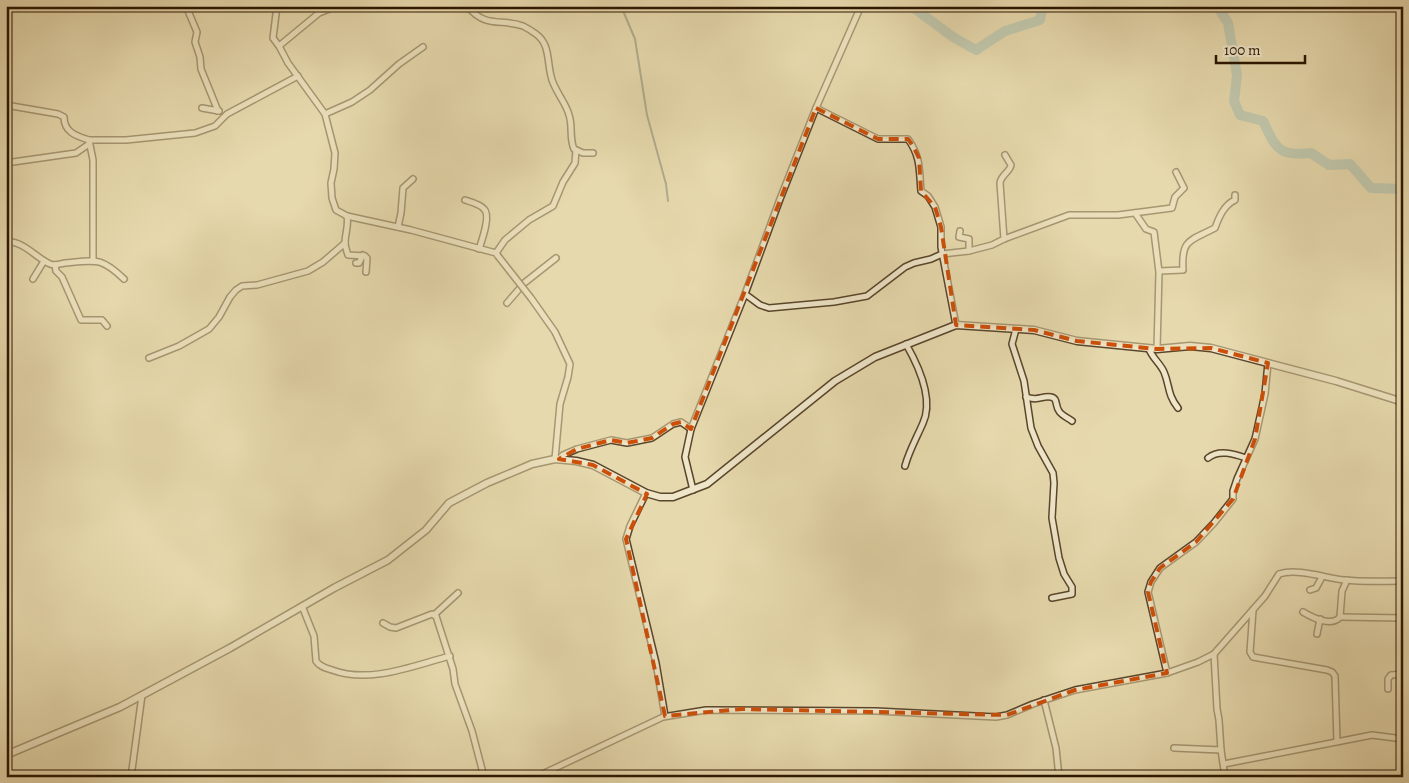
<svg xmlns="http://www.w3.org/2000/svg" width="1409" height="783" viewBox="0 0 1409 783" font-family="Alegreya,serif">
  <style>
    .lines { fill: none; stroke-linecap: round; stroke-linejoin: round }
    .stream { stroke: #6e776c; stroke-width: 2 }
    .river { stroke: #9ab8b4; stroke-width: 10 }
    .minor-casing { stroke: #5a462b; stroke-width: 8 }
    .tertiary-casing { stroke: #5a462b; stroke-width: 9 }
    .minor { stroke: #efe6ca; stroke-width: 5 }
    .tertiary { stroke: #efe6ca; stroke-width: 6 }
    .minor-bridge-casing { stroke: #5a462b; stroke-width: 8; stroke-linecap: butt }
    .minor-bridge { stroke: #efe6ca; stroke-width: 5 }
    .marked { fill: none; stroke: #cc4f0a; stroke-width: 4; stroke-dasharray: 10 6; stroke-linejoin: round }
  </style>
  <rect width="100%" height="100%" fill="#e6d9ad"/>
  <filter id="stains"><feTurbulence type="fractalNoise" baseFrequency=".004" numOctaves="4"/><feColorMatrix values="0 0 0 0 .2 0 0 0 0 .09 0 0 0 0 .02 0 0 0 .5 -.17"/></filter>
  <radialGradient id="worn" r=".72"><stop offset=".6" stop-color="#630" stop-opacity="0"/><stop offset="1" stop-color="#630" stop-opacity=".3"/></radialGradient>
  <g class="lines">
    <polyline class="stream" points="621,6 635,39 647,115 666,184 668,201"/>
    <g class="river">
      <polyline points="911,6 953,37 976,50 1005,31 1040,20 1043,6"/>
      <path d="M1217,6L1228,23L1237,75L1234,101L1240,115L1263,121C1276,148 1278,157 1311,153L1329,165L1350,164L1371,188L1403,189"/>
    </g>
    <g class="minor-casing">
      <g id="minor">
        <polyline points="186,6 197,32 195,42 200,57 201,69 218,111"/>
        <polyline points="277,6 273,38 279,46 288,63 325,114 335,153 334,169 331,183 332,198 336,210 347,216 411,230 496,253 498,256"/>
        <path d="M467,6C486,29 500,18 523,26C527,28 532,31 536,34C550,44 547,61 551,76C553,89 566,102 569,115C573,126 569,138 574,149L583,153H593"/>
        <polyline points="279,46 319,13 337,6"/>
        <path d="M6,105L58,114L64,117C64,132 76,136 89,140L93,160V260"/>
        <polyline points="202,108 219,111"/>
        <path d="M816,108L878,139H908C921,157 919,170 921,191L928,196L935,207L941,227V247L956,325"/>
        <polyline points="325,114 352,102 370,90 399,64 423,47"/>
        <polyline points="6,163 76,153 89,144 89,140 126,140 195,133 215,126 227,114 298,76"/>
        <path d="M465,200C471,202 480,204 484,209C491,215 482,240 479,249"/>
        <polyline points="1135,213 1146,229 1154,232 1159,272 1157,349"/>
        <path d="M347,216C349,225 345,234 345,243C345,246 347,252 348,255L365,256L367,258L366,272"/>
        <polyline points="398,227 401,213 403,188 413,179"/>
        <polyline points="960,231 959,237 969,239 969,251 992,245 1004,239 1069,215 1118,215 1172,208 1175,197 1184,188 1176,172"/>
        <path d="M1004,239L1000,183C1001,175 1010,172 1011,165L1005,155"/>
        <path d="M6,242C23,240 36,258 50,264C55,266 60,264 65,263C96,260 101,257 124,279"/>
        <polyline points="496,253 505,240 529,220 553,206 563,182 575,163 576,150"/>
        <polyline points="356,263 359,263 363,255"/>
        <polyline points="55,265 56,271 62,277 81,320 102,320 107,326"/>
        <path d="M1159,271L1183,270C1181,239 1190,241 1215,228C1219,217 1224,205 1235,200V195"/>
        <polyline points="33,279 44,261"/>
        <polyline points="523,284 556,258"/>
        <polyline points="745,294 760,305 769,308 834,302 867,296 905,267 914,263 931,259 942,254 969,251"/>
        <polyline points="531,298 555,332 570,364 568,377 560,404 555,459"/>
        <polyline points="507,303 520,288"/>
        <polyline points="1016,329 1012,344 1024,381 1031,428 1038,446 1053,473 1054,483 1052,518 1059,558 1064,574 1072,587 1072,594 1052,598"/>
        <path d="M1149,349C1153,359 1160,363 1164,372C1170,386 1167,394 1178,408"/>
        <polyline points="149,358 179,346 209,329 219,317 230,297 236,290 242,286 257,285 308,271 323,262 345,243"/>
        <path d="M1026,397C1039,402 1042,395 1051,397C1058,398 1055,406 1059,411C1061,415 1068,418 1072,421"/>
        <path d="M1208,458C1219,449 1234,454 1246,458"/>
        <polyline points="559,459 563,455 577,449 611,440 627,443 652,438 673,424 681,422 691,429"/>
        <path d="M905,466C909,451 917,437 923,423C934,399 918,365 906,344"/>
        <polyline points="693,490 685,457 691,429 745,294 780,199 816,108 861,6"/>
        <polyline points="646,493 630,526 626,539 656,663 665,716"/>
        <polyline points="1310,590 1316,588 1322,577"/>
        <path d="M302,606L314,636L316,661C320,667 326,668 332,670C370,684 412,666 450,656"/>
        <polyline points="1253,610 1250,652 1253,657 1327,670 1332,672 1335,676 1337,742"/>
        <path d="M1303,612C1313,618 1332,627 1340,617L1342,591L1347,580"/>
        <polyline points="434,615 458,593"/>
        <polyline points="1340,617 1403,618"/>
        <polyline points="383,623 390,627 396,628 432,614 436,616 453,669 455,684 472,731 484,777"/>
        <polyline points="1317,634 1320,619"/>
        <polyline points="1214,654 1217,709 1219,720 1221,750 1225,777"/>
        <polyline points="1167,673 1148,592 1151,582 1160,568 1196,542 1214,523 1233,499 1233,491 1237,479 1255,439 1265,394 1268,363"/>
        <polyline points="1388,689 1388,679 1391,675 1403,674"/>
        <polyline points="1044,700 1056,748 1059,777"/>
        <polyline points="1174,748 1221,750"/>
        <polyline points="1224,764 1372,735 1403,739"/>
        <polyline points="131,777 142,695"/>
        <path d="M536,777L663,717L706,710L876,711L996,717L1007,715L1033,704L1075,690L1167,673L1198,662L1214,654L1265,596L1279,574C1298,568 1325,578 1344,580C1364,582 1383,581 1403,581"/>
      </g>
    </g>
    <g class="tertiary-casing">
      <polyline id="tertiary" points="6,755 120,707 230,648 334,588 388,560 426,530 449,503 487,483 532,464 555,459 576,461 593,465 646,493 660,497 673,497 707,484 835,381 875,357 956,325 1034,330 1077,341 1157,349 1190,346 1211,348 1336,381 1403,402"/>
    </g>
    <use href="#minor" class="minor"/>
    <use href="#tertiary" class="tertiary"/>
    <g class="minor-bridge-casing">
      <polyline id="minor-bridge" points="498,256 531,298"/>
    </g>
    <use href="#minor-bridge" class="minor-bridge"/>
  </g>
  <path d="M0 0H1409V783H0ZM816,108L878,139H908L913,146L919,158L921,191L935,207L941,227L956,325L1034,330L1077,341L1157,349L1211,348L1268,363L1255,439L1233,499L1196,542L1160,568L1151,582L1148,592L1167,673L1075,690L1007,715L742,709L665,716L626,539L647,494L593,465L559,459L577,449L611,440L627,443L652,438L673,424L681,422L691,429Z" fill="#e6d9ad" fill-opacity=".55" fill-rule="evenodd"/>
  <path class="marked" d="M816,108L878,139H908L913,146L919,158L921,191L935,207L941,227L956,325L1034,330L1077,341L1157,349L1211,348L1268,363L1255,439L1233,499L1196,542L1160,568L1151,582L1148,592L1167,673L1075,690L1007,715L742,709L665,716L626,539L647,494L593,465L559,459L577,449L611,440L627,443L652,438L673,424L681,422L691,429Z"/>
  <rect width="1409" height="783" fill="none" stroke="#e6d9ad" stroke-width="25"/>
  <rect x="8" y="8" width="1394" height="768" fill="none" stroke="#2b1500" stroke-width="2.5"/>
  <rect x="12" y="12" width="1384" height="758" fill="none" stroke="#2b1500"/>
  <path d="M1216 55v8h89v-8" fill="none" stroke="#2b1500" stroke-width="2.5"/>
  <text x="1224" y="55" font-size="15" fill="#2b1500" stroke="#efe6ca" stroke-width="4" paint-order="stroke">100 m</text>
  <rect width="100%" height="100%" filter="url(#stains)"/>
  <rect width="100%" height="100%" fill="url(#worn)"/>
</svg>
